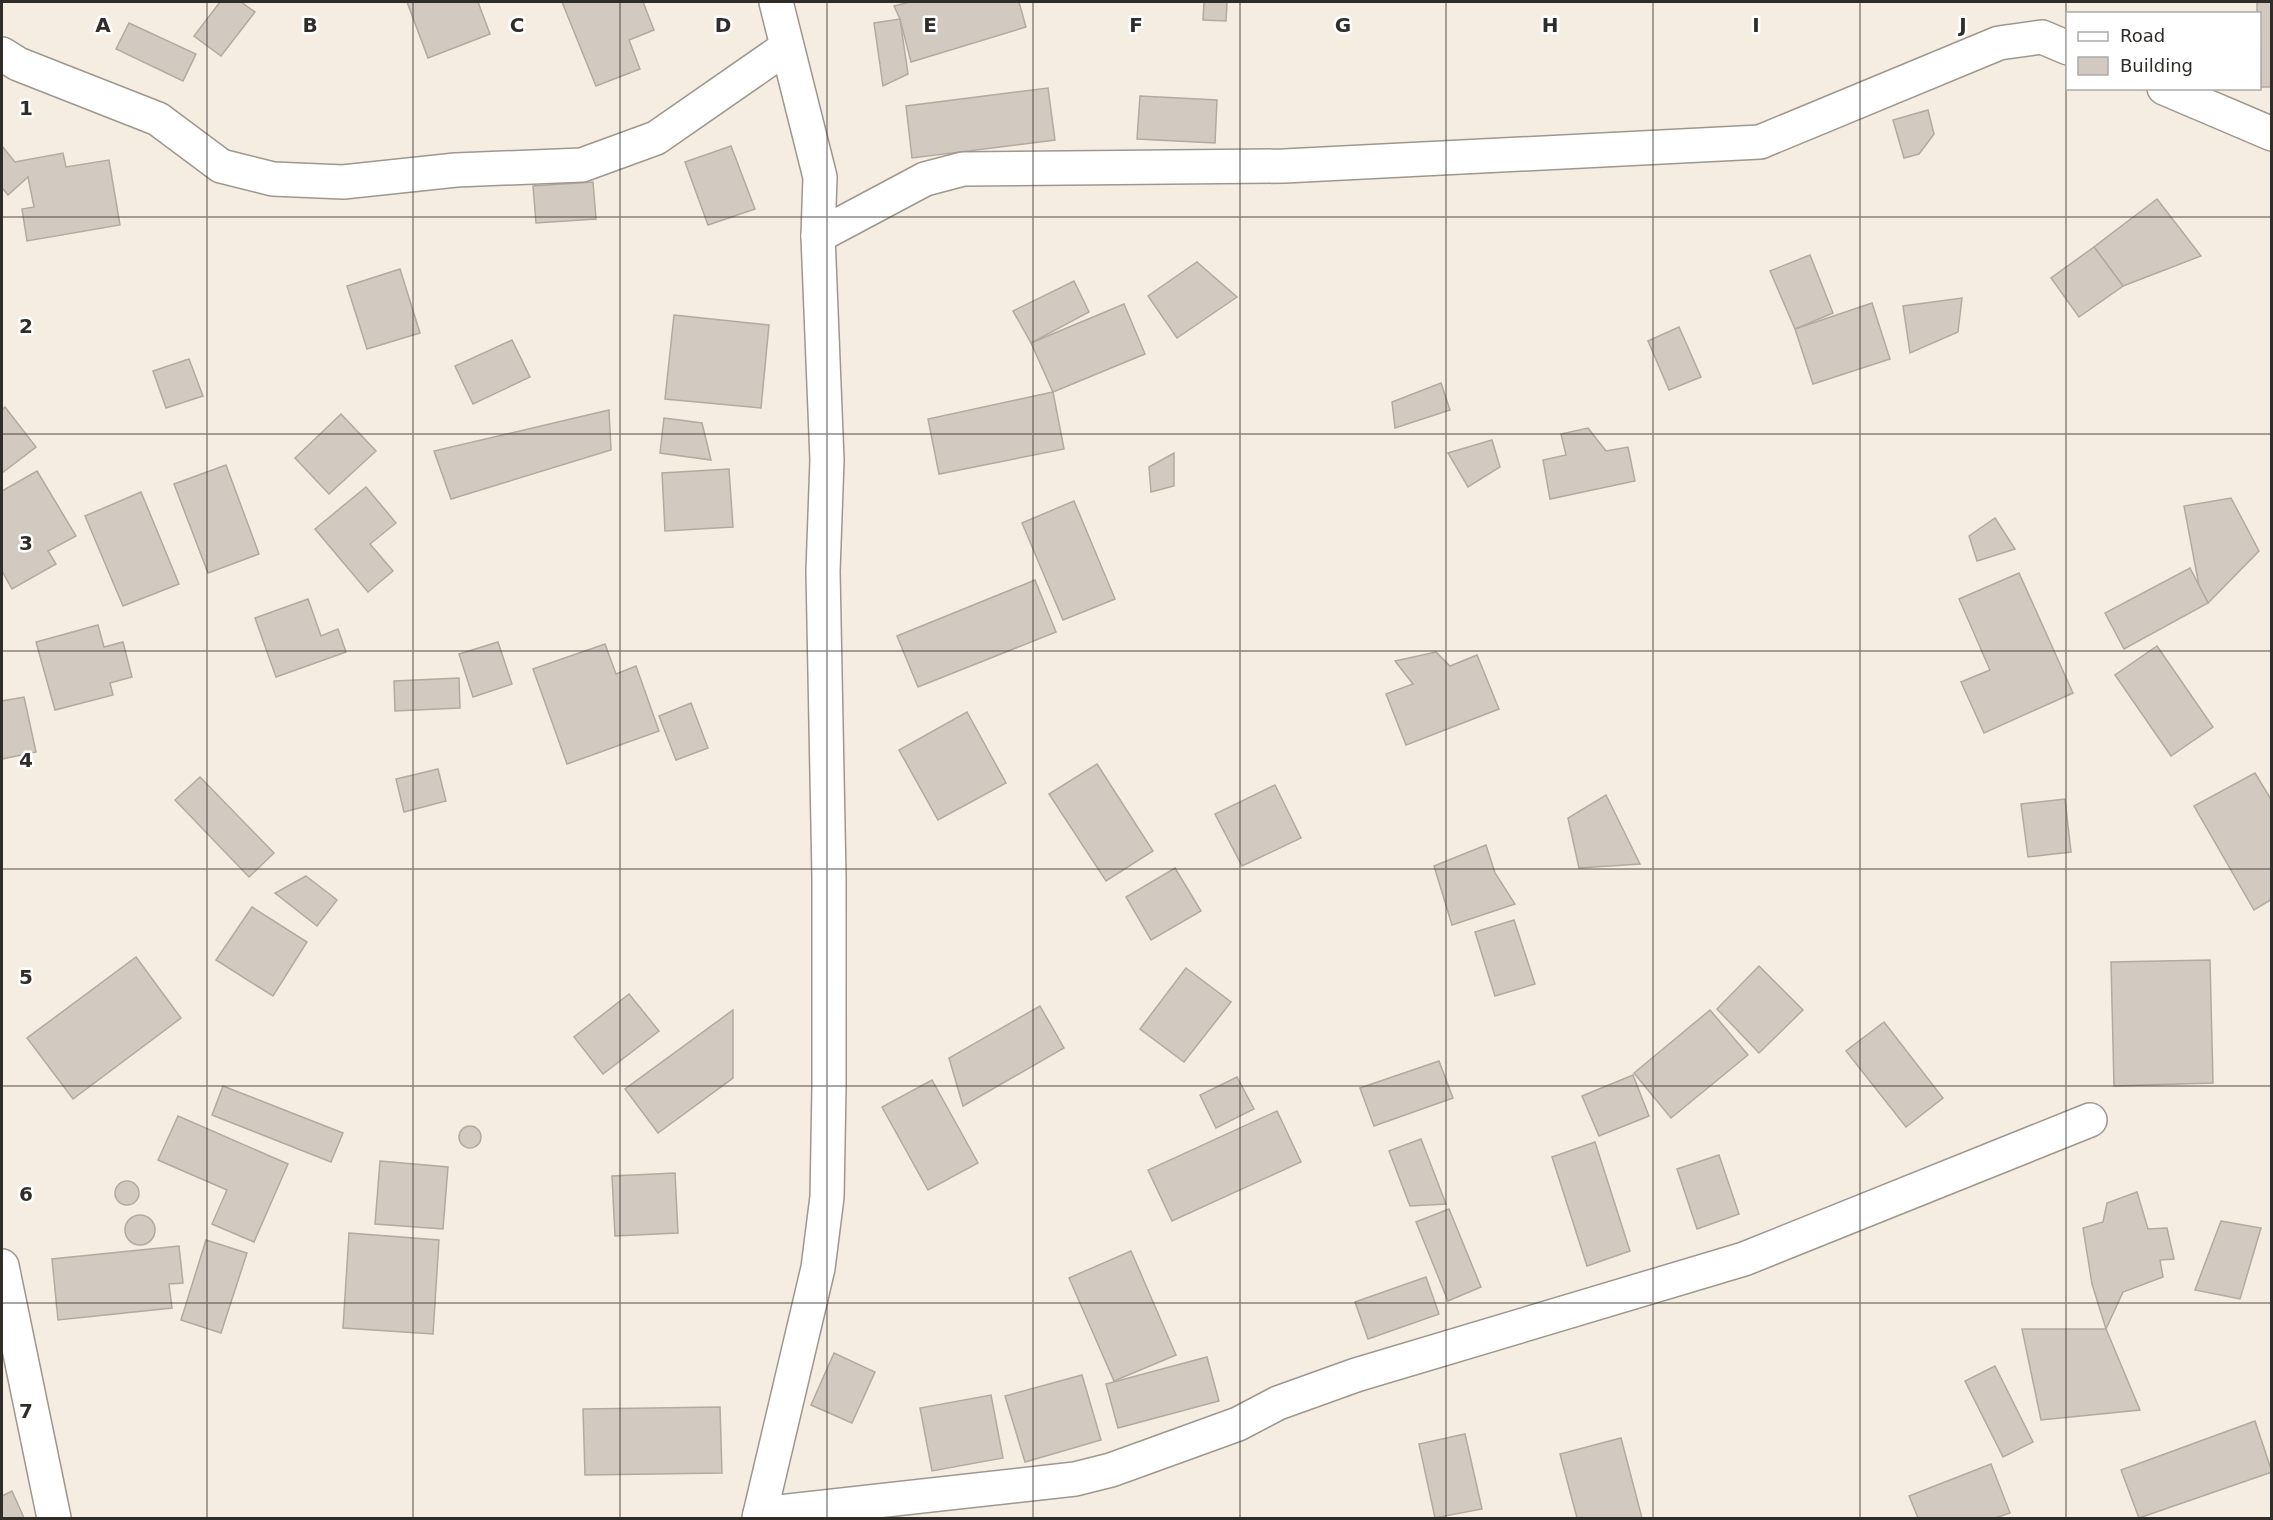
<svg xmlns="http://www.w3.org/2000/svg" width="2273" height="1520" viewBox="0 0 2273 1520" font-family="'DejaVu Sans',sans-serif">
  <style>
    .building { fill: #d2cac0; stroke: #b2aa9f; stroke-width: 1.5 }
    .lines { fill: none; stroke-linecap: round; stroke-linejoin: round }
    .minor-casing { stroke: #9f978d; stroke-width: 36 }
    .minor { stroke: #fff; stroke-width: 33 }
    .grid { fill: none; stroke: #302c28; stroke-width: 1.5; stroke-opacity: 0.55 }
    .grid-label { font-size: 20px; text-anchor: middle; font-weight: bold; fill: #302c28; stroke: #fff; stroke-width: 5; stroke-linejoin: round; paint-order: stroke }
  </style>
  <rect width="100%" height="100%" fill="#f5ede2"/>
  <g class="building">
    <polygon points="220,2 241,2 255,12 221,56 194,36"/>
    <polygon points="407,2 478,2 490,34 428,58"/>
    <polygon points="562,2 643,2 654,30 629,40 640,69 596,86"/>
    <polygon points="910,2 1019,2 1026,27 911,62 900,19 894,6"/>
    <polygon points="1204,2 1227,2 1226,21 1203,20"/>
    <polygon points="2257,2 2272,2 2272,87 2261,87 2260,14 2257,14"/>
    <polygon points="900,19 908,74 883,86 874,23"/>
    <polygon points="129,23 196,54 183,81 116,49"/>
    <polygon points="1048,88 1055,140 912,158 906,106"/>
    <polygon points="1140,96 1217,100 1215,143 1137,139"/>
    <polygon points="1928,110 1934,134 1919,154 1904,158 1893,120"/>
    <polygon points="2,146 15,162 63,153 66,167 109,160 120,225 27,241 22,209 34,207 28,177 8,195 2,188"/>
    <polygon points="731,146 755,209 708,225 685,162"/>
    <polygon points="593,182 596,219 536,223 533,186"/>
    <polygon points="2157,199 2201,256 2123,286 2094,247"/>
    <polygon points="2094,247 2123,286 2079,317 2051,278"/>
    <polygon points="1810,255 1833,313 1795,329 1770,271"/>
    <polygon points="1197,262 1237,297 1177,338 1148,296"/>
    <polygon points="400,269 420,333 367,349 347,286"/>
    <polygon points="1074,281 1089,312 1031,343 1013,311"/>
    <polygon points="1962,298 1958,332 1910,353 1903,306"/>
    <polygon points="1872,303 1890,359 1813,384 1795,329"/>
    <polygon points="1124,304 1145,354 1053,392 1031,343"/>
    <polygon points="674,315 769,325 761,408 665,399"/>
    <polygon points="1679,327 1701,377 1669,390 1648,341"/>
    <polygon points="512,340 530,377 473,404 455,366"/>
    <polygon points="189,359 203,396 166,408 153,371"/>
    <polygon points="1441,383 1450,410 1395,428 1392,402"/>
    <polygon points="1053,392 1064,449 939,474 928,419"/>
    <polygon points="5,407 36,447 2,473 2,410"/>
    <polygon points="609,410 611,450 451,499 434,451"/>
    <polygon points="341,414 376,451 329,494 295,458"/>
    <polygon points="664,418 702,423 711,460 660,453"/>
    <polygon points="1588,428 1606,451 1628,447 1635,481 1550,499 1543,460 1566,455 1561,434"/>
    <polygon points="1492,440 1500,467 1468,487 1448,453"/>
    <polygon points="1174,453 1174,486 1151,492 1149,467"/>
    <polygon points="226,465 259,554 208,573 174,484"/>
    <polygon points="729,469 733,527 665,531 662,473"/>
    <polygon points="37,471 76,536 48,551 56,564 12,589 2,571 2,491"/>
    <polygon points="366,487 396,523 370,544 393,571 368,592 315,529"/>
    <polygon points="141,492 179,584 123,606 85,516"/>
    <polygon points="2231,498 2259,551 2208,603 2199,586 2184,506"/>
    <polygon points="1074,501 1115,599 1063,620 1022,523"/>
    <polygon points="1995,518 2015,549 1977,561 1969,536"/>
    <polygon points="2190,568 2208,603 2124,649 2105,613"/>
    <polygon points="2019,573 2073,693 1984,733 1961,682 1990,670 1959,599"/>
    <polygon points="1035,580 1056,632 918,687 897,636"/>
    <polygon points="308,599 321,636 338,629 346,652 276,677 255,618"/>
    <polygon points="98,625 104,647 123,642 132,677 110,683 113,695 55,710 36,642"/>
    <polygon points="498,642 512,684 473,697 459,654"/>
    <polygon points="605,644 616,674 636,666 659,731 567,764 533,669"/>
    <polygon points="2157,646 2213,727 2171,756 2115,675"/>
    <polygon points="1436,652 1450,666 1477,655 1499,709 1406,745 1386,694 1413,684 1395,661"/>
    <polygon points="459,678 460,708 395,711 394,681"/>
    <polygon points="24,697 36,752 2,759 2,701"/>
    <polygon points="691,703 708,748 676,760 659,716"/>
    <polygon points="967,712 1006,783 938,820 899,750"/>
    <polygon points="1097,764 1153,851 1106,881 1049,794"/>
    <polygon points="438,769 446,801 404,812 396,779"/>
    <polygon points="2255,773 2272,801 2272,899 2254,910 2194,806"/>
    <polygon points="200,777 274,853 249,877 175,800"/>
    <polygon points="1275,785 1301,838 1242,866 1215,814"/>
    <polygon points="1606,795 1640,864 1579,868 1568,818"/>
    <polygon points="2065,799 2071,852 2028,857 2021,804"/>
    <polygon points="1486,845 1495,873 1515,904 1452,925 1434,866"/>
    <polygon points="1175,868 1201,911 1151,940 1126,897"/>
    <polygon points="306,876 337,900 317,926 275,893"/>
    <polygon points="252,907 307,942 273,996 216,960"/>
    <polygon points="1514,920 1535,984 1495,996 1475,932"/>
    <polygon points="136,957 181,1018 73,1099 27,1038"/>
    <polygon points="2210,960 2213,1083 2114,1086 2111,962"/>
    <polygon points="1759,966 1803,1010 1759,1053 1717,1009"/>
    <polygon points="1186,968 1231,1002 1184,1062 1140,1029"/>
    <polygon points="629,994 659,1031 603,1074 574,1037"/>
    <polygon points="1040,1006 1064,1048 963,1106 949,1058"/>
    <polygon points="733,1010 733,1078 658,1133 625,1089"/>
    <polygon points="1710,1010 1748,1055 1671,1118 1634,1073"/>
    <polygon points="1884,1022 1943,1098 1906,1127 1846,1051"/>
    <polygon points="1439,1061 1453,1098 1374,1126 1360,1088"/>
    <polygon points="1633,1075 1649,1116 1599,1136 1582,1096"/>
    <polygon points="1237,1077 1254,1109 1216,1128 1200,1095"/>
    <polygon points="932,1080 978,1163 928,1190 882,1107"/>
    <polygon points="223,1086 343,1133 331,1162 212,1115"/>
    <polygon points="1277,1111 1301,1162 1172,1221 1148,1170"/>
    <polygon points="178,1116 288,1164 254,1242 212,1224 227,1190 158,1160"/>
    <circle cx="470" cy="1137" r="11"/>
    <polygon points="1421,1139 1446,1204 1410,1206 1389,1151"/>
    <polygon points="1595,1142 1630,1251 1587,1266 1552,1157"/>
    <polygon points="1719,1155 1739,1214 1697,1229 1677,1169"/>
    <polygon points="380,1161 448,1167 443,1229 375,1224"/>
    <polygon points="675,1173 678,1233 615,1236 612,1176"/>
    <circle cx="127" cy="1193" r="12"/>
    <polygon points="2137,1192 2148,1229 2167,1228 2174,1259 2160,1260 2163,1277 2123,1292 2106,1329 2092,1284 2083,1228 2103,1222 2107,1203"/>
    <polygon points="1449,1209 1481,1287 1448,1301 1416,1222"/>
    <circle cx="140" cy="1230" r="15"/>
    <polygon points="2221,1221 2261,1228 2240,1299 2195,1290"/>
    <polygon points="349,1233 439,1240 433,1334 343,1328"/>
    <polygon points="206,1240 247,1253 221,1333 181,1320"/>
    <polygon points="179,1246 183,1283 169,1284 172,1308 58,1320 52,1259"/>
    <polygon points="1131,1251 1176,1355 1114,1381 1069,1278"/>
    <polygon points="1426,1277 1439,1314 1368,1339 1355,1302"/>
    <polygon points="2022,1329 2106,1329 2140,1410 2041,1420"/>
    <polygon points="834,1353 875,1372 852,1423 811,1405"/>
    <polygon points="1207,1357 1219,1401 1118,1428 1106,1384"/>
    <polygon points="1995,1366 2033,1442 2003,1457 1965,1381"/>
    <polygon points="1082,1375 1101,1440 1025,1462 1005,1396"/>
    <polygon points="991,1395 1003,1458 932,1471 920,1408"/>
    <polygon points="720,1407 722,1473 585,1475 583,1409"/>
    <polygon points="2255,1421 2272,1472 2139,1518 2121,1470"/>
    <polygon points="1465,1434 1482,1509 1435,1518 1419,1444"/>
    <polygon points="1621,1438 1642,1518 1577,1518 1560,1454"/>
    <polygon points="1991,1464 2010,1513 1995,1518 1918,1518 1909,1496"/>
    <polygon points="12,1491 24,1518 2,1518 2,1496"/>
  </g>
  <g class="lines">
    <g class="minor-casing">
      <g id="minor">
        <polyline points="2,54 18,64 158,119 221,166 273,179 343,182 456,170 582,165 656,138 787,47"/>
        <polyline points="2164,88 2272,134"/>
        <polyline points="818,236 925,179 963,169 1284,166 1760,142 1999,43 2042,37 2068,48"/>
        <polyline points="2,1266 54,1518"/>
        <polyline points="760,1514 1075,1479 1111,1470 1238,1424 1278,1403 1356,1375 1744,1259 2090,1120"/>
        <polyline points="759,1518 818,1268 827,1197 829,1088 829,877 823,571 827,460 818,236 820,177 776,2"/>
      </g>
    </g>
    <use href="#minor" class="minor"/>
  </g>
  <path class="grid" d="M207,2V1518M413,2V1518M620,2V1518M827,2V1518M1033,2V1518M1240,2V1518M1446,2V1518M1653,2V1518M1860,2V1518M2066,2V1518M2,217H2272M2,434H2272M2,651H2272M2,869H2272M2,1086H2272M2,1303H2272"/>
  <g class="grid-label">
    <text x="103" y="32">A</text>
    <text x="310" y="32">B</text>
    <text x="517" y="32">C</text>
    <text x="723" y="32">D</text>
    <text x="930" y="32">E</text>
    <text x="1136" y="32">F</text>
    <text x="1343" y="32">G</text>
    <text x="1550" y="32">H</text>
    <text x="1756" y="32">I</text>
    <text x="1963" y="32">J</text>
    <text x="26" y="115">1</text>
    <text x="26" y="333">2</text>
    <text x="26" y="550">3</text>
    <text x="26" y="767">4</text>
    <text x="26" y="984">5</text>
    <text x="26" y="1201">6</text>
    <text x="26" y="1418">7</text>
  </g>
  <rect width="2273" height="1520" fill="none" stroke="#302c28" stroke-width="6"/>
  <rect x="2066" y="12" width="195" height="78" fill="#ffffff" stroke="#acaba9" stroke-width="1.5"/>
  <rect x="2078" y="32" width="30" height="9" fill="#ffffff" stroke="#acaba9" stroke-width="1.5"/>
  <text x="2120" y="42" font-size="18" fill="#302c28">Road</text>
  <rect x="2078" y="57" width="30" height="18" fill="#d2cac0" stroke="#acaba9" stroke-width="1.5"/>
  <text x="2120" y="72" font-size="18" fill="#302c28">Building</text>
</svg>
